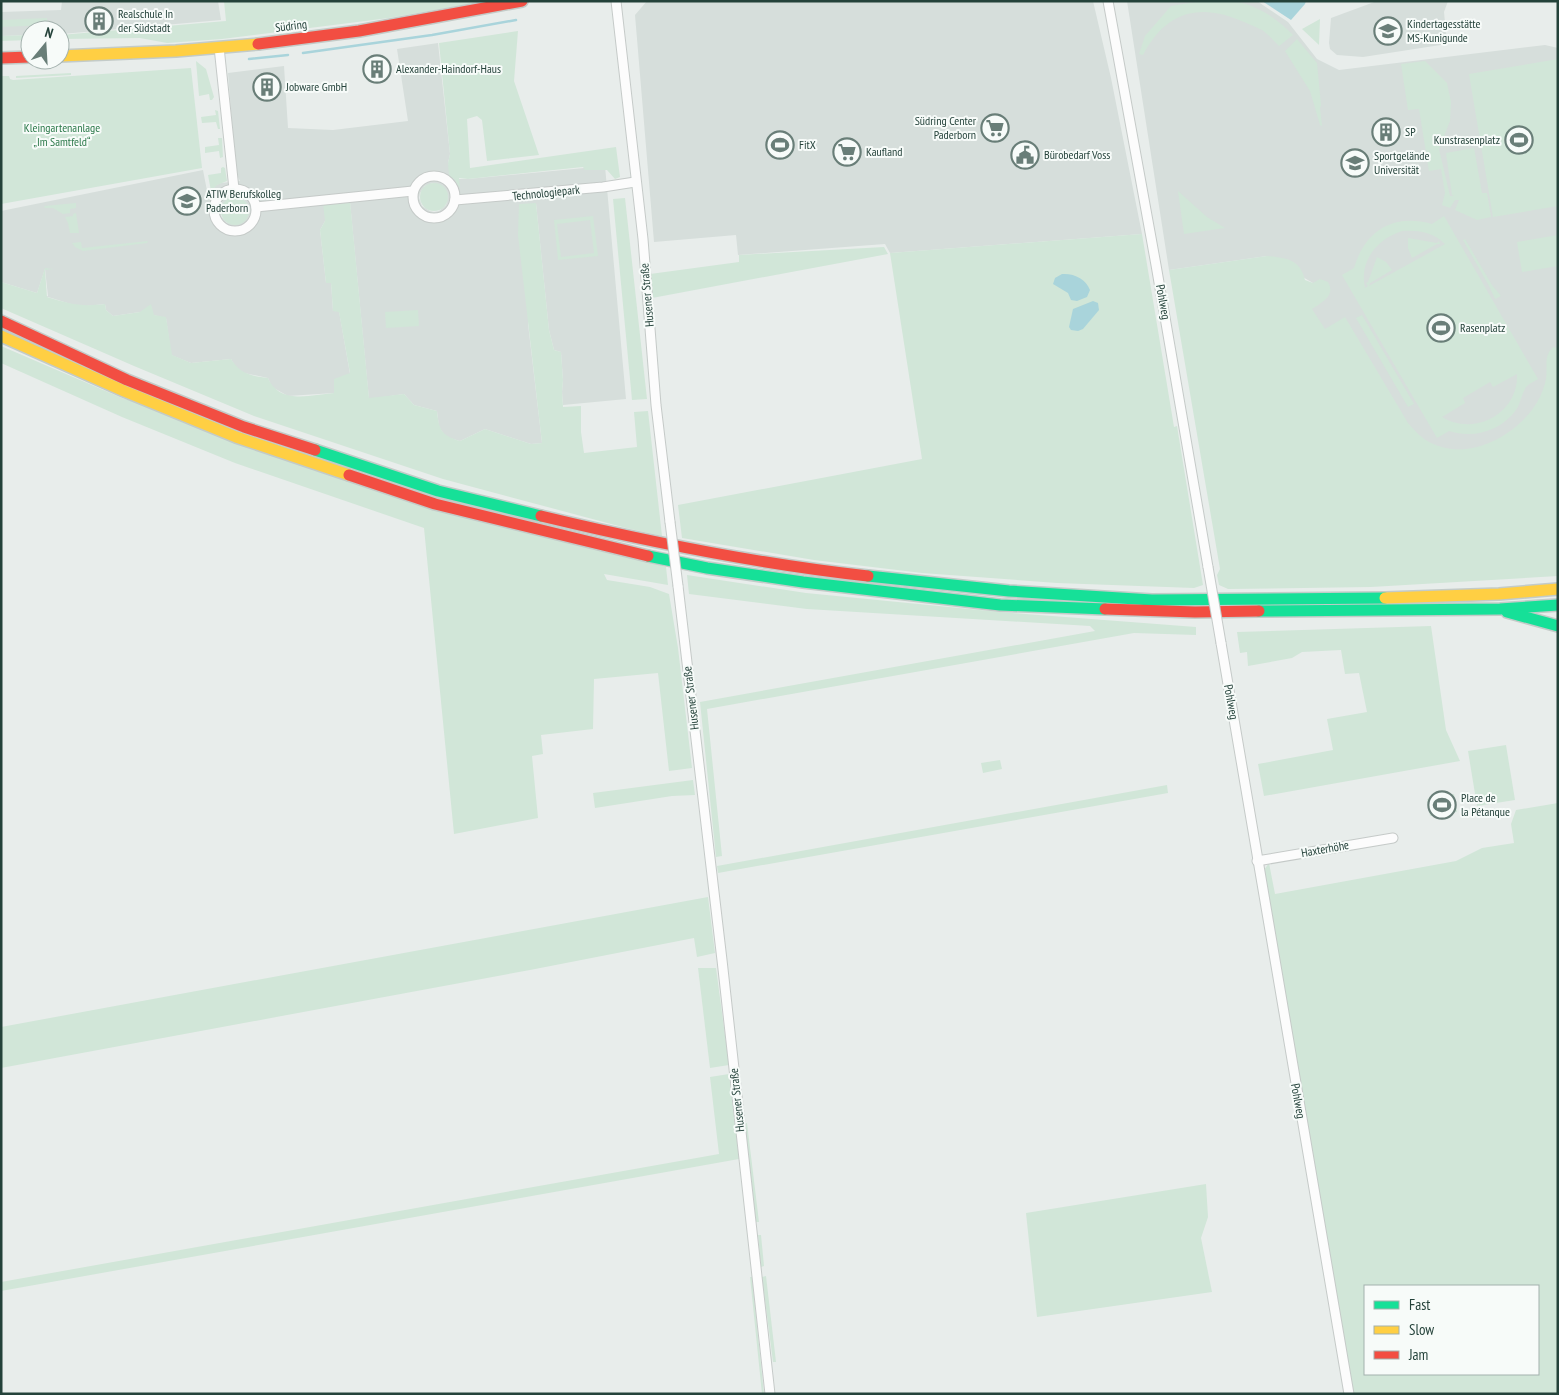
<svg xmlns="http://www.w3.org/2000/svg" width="1559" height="1395" viewBox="0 0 1559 1395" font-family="'PT Sans Narrow',sans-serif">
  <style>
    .built { fill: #d6dedb; fill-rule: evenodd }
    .green { fill: #d1e6d8; fill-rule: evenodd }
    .water { fill: #a9d4db }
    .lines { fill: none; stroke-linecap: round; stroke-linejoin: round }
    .stream { stroke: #a9d4db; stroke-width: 2.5 }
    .street-casing { stroke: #c5cac8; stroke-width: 11 }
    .fast-casing { stroke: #c3cbc8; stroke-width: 14 }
    .slow-casing { stroke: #c3cbc8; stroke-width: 14 }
    .jam-casing { stroke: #c3cbc8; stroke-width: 14 }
    .street { stroke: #fcfcfc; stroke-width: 9 }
    .fast { stroke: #16e098; stroke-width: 11 }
    .slow { stroke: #ffcf43; stroke-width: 11 }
    .jam { stroke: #f24e42; stroke-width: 11 }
    .street-bridge-casing { stroke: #c5cac8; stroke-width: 11; stroke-linecap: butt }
    .street-bridge { stroke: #fcfcfc; stroke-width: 9 }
    .labels { text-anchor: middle; stroke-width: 4; stroke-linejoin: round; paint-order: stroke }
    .poi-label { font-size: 12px; fill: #24423a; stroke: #f7fbf9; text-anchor: start }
    .street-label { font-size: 12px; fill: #24423a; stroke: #f7fbf9 }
    .park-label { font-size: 12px; fill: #2d7a4b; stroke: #f7fbf9 }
  </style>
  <rect width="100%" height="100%" fill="#e8edeb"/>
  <g class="built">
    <polygon points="62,1 218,1 221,20 62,34 60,34 60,30 30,30 30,35 1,36 1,12 61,10"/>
    <polygon points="647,1 1093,1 1111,78 1142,234 890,253 885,244 738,255 736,235 654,242 635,15"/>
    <polygon points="1127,1 1257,1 1288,22 1317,59 1339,70 1545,45 1558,48 1558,419 1459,472 1294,328 1313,283 1267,256 1169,270"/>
    <polygon points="1377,1 1448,1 1444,12 1447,44 1363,57 1337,55 1330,49 1329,43 1331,18"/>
    <path d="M438,43L450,154L448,163L454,179H468L605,166L626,399L563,405L562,392L563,380L561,352L554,350L549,330L536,203L528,324L542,443L531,444L485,429L460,441L446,437L439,427L437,411L414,405L404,394L369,399L350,202L325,221L320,230L326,283H331L333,311H339L350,374L334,393L288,396L272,387L268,378L244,373L236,368L231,359L191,363L171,355L166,318L140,312L113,316L106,310L105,304L86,306L74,305L45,296H48L45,269L37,293L1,282V211L203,170L208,196L216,185L221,183L240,181L236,173L228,73L284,66L288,128L333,130L408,121L397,49ZM433,183L448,196L446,205L439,211L434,212L430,211L422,206L419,198L420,193L425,186ZM243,199L248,205L249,210L227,223L221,216V207Z"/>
  </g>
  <g class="green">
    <polygon points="224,1 486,1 389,18 222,39 167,43 140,38 60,39 60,35 226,21"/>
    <path d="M1202,1C1213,1 1226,0 1237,2C1257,5 1279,20 1293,35L1279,46C1274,41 1268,34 1262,30C1257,27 1250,25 1244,22C1200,2 1166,11 1143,55L1139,54L1145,36L1171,6Z"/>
    <polygon points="47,18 47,25 1,27 1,20"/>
    <polygon points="1320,19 1319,45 1302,29"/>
    <polygon points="518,31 514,81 539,155 487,161 482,120 477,116 467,119 470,168 616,147 620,177 615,179 607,170 585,170 583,167 468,179 459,178 460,188 454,179 449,176 448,163 450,154 439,43"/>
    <polygon points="30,35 30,40 1,41 1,36"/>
    <polygon points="1297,39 1317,63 1321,105 1320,108 1322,126 1320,125 1310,91 1285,51"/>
    <polygon points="1558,59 1558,206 1493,217 1469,74"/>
    <polygon points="196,61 206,69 214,97 212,100 210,100 209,94 199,96"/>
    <polygon points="1425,61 1447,83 1451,102 1450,121 1439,149 1450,196 1454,196 1452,195 1446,153 1474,148 1482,193 1487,193 1491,217 1477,220 1455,210 1459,200 1455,200 1450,208 1442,205 1445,193 1441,169 1429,171 1419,109 1408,110 1401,64"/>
    <polygon points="191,68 202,168 1,204 1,76 9,76 10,79 13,80"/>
    <polygon points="71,73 71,75 16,78 16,76"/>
    <polygon points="215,110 218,111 220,129 218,129 216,122 202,123 201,117 216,115"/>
    <polygon points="218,138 222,138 223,157 220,158 219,151 205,153 205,147 219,145"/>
    <polygon points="223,167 225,168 227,181 217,185 211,191 208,175 221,173 221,168"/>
    <circle cx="434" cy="197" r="14"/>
    <polygon points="1178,191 1207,217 1225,228 1184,234"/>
    <circle cx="235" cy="211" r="14"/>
    <polygon points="625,198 647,399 632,400 613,199"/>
    <path d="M350,201L369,398L404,394L414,405L437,411C439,430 441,435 460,441L485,429L531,444L542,443L518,235L519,204L536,203L549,330L554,350L561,352L563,380L562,392L563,407L581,406V432L584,453L637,447L634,412L648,411L662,536L626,528L443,479L254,416L134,366L1,308V282L37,293L45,268L53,269L45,270L47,297C70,304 81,307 105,304L106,310L113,316L140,312L151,304L154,315L166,317L172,355L191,363L231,359C240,374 252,376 268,378C280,405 310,395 334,393V379L350,373L339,312L333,311L331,283H326L320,230L325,221L323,204Z"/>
    <polygon points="76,203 76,208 70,209 70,213 63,214 53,208 45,208 44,206"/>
    <polygon points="76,213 79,233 70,233 68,223 65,217 73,216 73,214"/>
    <path d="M593,216L598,256L558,260L554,220ZM590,220L594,253L561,257L557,224Z"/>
    <path d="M1444,216L1538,379C1535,381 1531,383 1528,385C1522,390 1521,403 1516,410C1501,431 1473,439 1449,431L1437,438L1342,275L1354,268C1365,231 1393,213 1432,224ZM1402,231C1418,230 1433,232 1445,244L1369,286L1370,283L1392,270L1386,262L1377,257L1368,282L1366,283L1368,286L1365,288C1359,261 1377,239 1402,231ZM1517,374C1519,413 1475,437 1442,417L1465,403L1463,398L1490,382L1493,387Z"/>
    <polygon points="1142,234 1174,427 1177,426 1203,585 1194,588 1057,583 922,573 814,560 682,538 678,505 922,459 890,253"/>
    <polygon points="1558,235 1558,266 1522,272 1517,242"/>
    <polygon points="1408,238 1437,243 1439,241 1440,244 1437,244 1412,258 1408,248"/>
    <polygon points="1465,239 1492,285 1501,296 1495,299 1489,286 1463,240"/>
    <polygon points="148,241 147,243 83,251 75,247 72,243 81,242 82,248"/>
    <polygon points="884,247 888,254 652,298 650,274 739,262 739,255"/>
    <path d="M1267,256C1286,258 1300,259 1305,280L1313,283L1320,279L1328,282C1336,296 1322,302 1312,309L1325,329L1345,317L1408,423C1415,431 1421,438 1431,443C1470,463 1522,433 1540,397C1542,392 1545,385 1546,379C1548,367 1543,357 1553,347L1558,348V576L1371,587L1228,589L1219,585L1217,575L1220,569L1169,270Z"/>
    <polygon points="418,310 419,326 386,328 385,312"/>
    <polygon points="1362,315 1414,404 1408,407 1356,318"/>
    <polygon points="1,346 122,398 666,567 668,585 604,574 607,580 650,587 669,594 678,648 692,768 669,771 658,673 594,679 593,729 541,735 543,754 532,756 538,818 454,834 424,528 235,463 122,417 1,363"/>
    <polygon points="687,575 806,593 1000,612 1196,627 1196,635 1134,633 707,709 722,856 716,857 700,702 1095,631 1090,626 807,609 689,594"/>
    <polygon points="1431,626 1446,730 1460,761 1264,796 1258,764 1333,750 1327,719 1367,712 1359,673 1345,674 1341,650 1302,652 1292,658 1248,666 1247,652 1240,653 1237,632"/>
    <polygon points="1506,745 1515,800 1477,806 1468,751"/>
    <polygon points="1000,760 1002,769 983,773 981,763"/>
    <polygon points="693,780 695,795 672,796 595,808 593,793"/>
    <polygon points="1167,785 1168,793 718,873 717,866"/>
    <polygon points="1454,794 1457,812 1430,816 1427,799"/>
    <path d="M1558,803V1394H1354L1264,870L1269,863L1275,894L1456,861L1482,848L1514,843L1511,824L1516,810ZM1365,1286H1538V1374H1365Z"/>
    <polygon points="708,897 715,953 697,957 694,938 530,970 1,1068 1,1027"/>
    <polygon points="698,968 716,968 729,1065 710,1068"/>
    <polygon points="729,1074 739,1159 1,1291 1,1282 719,1154 710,1077"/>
    <polygon points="745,1123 747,1123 759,1222 756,1222"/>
    <polygon points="1206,1184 1208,1217 1201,1238 1212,1292 1037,1317 1026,1213"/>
    <polygon points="758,1235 761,1235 764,1266 761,1267"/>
    <polygon points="766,1276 776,1362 773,1362 762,1277"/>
    <polygon points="750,1277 752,1277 764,1394 762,1394"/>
  </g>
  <g class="water">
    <polygon points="1262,1 1306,1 1305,4 1291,20"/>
    <path d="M1062,274C1074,273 1086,279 1090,290L1087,297L1077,301L1071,300L1068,293L1053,284L1055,278Z"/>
    <polygon points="1093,301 1098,303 1099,310 1083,329 1078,331 1071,330 1069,327 1073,309"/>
  </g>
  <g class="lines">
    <g class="stream">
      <polyline points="303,53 432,35 516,20"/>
      <polyline points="249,59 288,55"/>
    </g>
    <g class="street-casing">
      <g id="street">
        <polyline points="616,1 643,239 656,405 670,522"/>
        <polyline points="1108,1 1156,265 1208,567"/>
        <polyline points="219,47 234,189"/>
        <circle cx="434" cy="197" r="21"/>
        <circle cx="235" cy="210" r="21"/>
        <polyline points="455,200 603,187 635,182"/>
        <polyline points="256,207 413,191"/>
        <polyline points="678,586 722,960 770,1394"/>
        <polyline points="1221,643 1349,1394"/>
        <polyline points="1257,861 1393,838"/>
      </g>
    </g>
    <g class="fast-casing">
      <g id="fast">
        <polyline points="315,450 438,491 541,516"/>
        <polyline points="648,556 707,568 803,582 1000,605 1105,609"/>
        <polyline points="868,576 1009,591 1152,600 1385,598"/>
        <polyline points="1259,611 1500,609 1558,605"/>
        <polyline points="1507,612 1558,626"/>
      </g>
    </g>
    <g class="slow-casing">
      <g id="slow">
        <polyline points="60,56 176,51 258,44"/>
        <polyline points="1,336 124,391 236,437 349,475"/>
        <polyline points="1385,598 1499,594 1558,589"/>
      </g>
    </g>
    <g class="jam-casing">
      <g id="jam">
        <polyline points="258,44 359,31 522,1"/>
        <polyline points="1,58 30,57"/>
        <polyline points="1,321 127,380 244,427 315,450"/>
        <polyline points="349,475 435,504 648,556"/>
        <path d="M541,516C649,542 758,564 868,576"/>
        <polyline points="1105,609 1195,612 1259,611"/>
      </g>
    </g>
    <use href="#street" class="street"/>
    <use href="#fast" class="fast"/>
    <use href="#slow" class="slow"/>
    <use href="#jam" class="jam"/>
    <g class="street-bridge-casing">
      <g id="street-bridge">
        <polyline points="670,522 678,586"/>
        <polyline points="1208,567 1221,643"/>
      </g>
    </g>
    <use href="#street-bridge" class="street-bridge"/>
  </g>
  <defs>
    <g id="building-ring" transform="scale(1.4375)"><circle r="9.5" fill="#f7fbf9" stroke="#697e78" stroke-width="1.5"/><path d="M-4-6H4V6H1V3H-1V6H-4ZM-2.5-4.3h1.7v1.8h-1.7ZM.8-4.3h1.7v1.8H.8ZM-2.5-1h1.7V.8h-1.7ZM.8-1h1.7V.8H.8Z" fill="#697e78"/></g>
    <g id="school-ring" transform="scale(1.4375)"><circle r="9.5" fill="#f7fbf9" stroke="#697e78" stroke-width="1.5"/><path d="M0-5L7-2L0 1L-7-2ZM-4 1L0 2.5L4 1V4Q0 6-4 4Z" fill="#697e78"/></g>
    <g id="supermarket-ring" transform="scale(1.4375)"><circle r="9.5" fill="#f7fbf9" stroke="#697e78" stroke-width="1.5"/><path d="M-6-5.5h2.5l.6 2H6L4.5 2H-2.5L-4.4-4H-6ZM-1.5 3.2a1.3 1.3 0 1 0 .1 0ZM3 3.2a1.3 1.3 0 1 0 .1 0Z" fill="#697e78"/></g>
    <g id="stadium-ring" transform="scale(1.4375)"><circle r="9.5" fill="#f7fbf9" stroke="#697e78" stroke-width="1.5"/><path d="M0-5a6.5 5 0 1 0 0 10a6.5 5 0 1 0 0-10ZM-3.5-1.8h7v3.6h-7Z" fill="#697e78"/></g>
    <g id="civic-ring" transform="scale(1.4375)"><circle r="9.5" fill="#f7fbf9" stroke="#697e78" stroke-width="1.5"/><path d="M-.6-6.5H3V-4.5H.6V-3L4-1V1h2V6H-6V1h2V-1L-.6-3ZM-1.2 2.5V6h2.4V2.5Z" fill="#697e78"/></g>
    <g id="university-ring" transform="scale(1.4375)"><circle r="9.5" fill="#f7fbf9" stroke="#697e78" stroke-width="1.5"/><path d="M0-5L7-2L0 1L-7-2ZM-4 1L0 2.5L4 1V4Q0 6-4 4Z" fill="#697e78"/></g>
  </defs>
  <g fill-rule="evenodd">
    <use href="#building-ring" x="99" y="21"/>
    <use href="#school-ring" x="1388" y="31"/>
    <use href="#building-ring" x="377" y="69"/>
    <use href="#building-ring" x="267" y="87"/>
    <use href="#supermarket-ring" x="995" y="128"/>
    <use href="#building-ring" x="1386" y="132"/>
    <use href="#stadium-ring" x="1519" y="140"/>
    <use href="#stadium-ring" x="780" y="145"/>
    <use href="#supermarket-ring" x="847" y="152"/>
    <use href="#civic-ring" x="1025" y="155"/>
    <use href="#university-ring" x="1355" y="163"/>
    <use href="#school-ring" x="187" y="201"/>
    <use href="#stadium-ring" x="1441" y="328"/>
    <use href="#stadium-ring" x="1442" y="805"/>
  </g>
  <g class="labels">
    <g class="poi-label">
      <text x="118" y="18">Realschule In<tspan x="118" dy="14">der Südstadt</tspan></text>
      <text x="1407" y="28">Kindertagesstätte<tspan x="1407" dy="14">MS-Kunigunde</tspan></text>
      <text x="396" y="73">Alexander-Haindorf-Haus</text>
      <text x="286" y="91">Jobware GmbH</text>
      <text x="976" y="125" text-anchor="end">Südring Center<tspan x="976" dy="14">Paderborn</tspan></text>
      <text x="1405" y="136">SP</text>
      <text x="1500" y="144" text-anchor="end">Kunstrasenplatz</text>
      <text x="799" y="149">FitX</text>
      <text x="866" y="156">Kaufland</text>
      <text x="1044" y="159">Bürobedarf Voss</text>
      <text x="1374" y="160">Sportgelände<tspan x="1374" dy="14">Universität</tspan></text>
      <text x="206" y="198">ATIW Berufskolleg<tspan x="206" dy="14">Paderborn</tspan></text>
      <text x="1460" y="332">Rasenplatz</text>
      <text x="1461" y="802">Place de<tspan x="1461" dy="14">la Pétanque</tspan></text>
    </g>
    <g class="street-label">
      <text transform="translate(291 26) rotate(-7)" y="4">Südring</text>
      <text transform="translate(546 193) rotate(-6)" y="4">Technologiepark</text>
      <text transform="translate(647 295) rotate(-95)" y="4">Husener Straße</text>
      <text transform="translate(1163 302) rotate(80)" y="4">Pohlweg</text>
      <text transform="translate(691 698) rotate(-97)" y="4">Husener Straße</text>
      <text transform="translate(1231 702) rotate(80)" y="4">Pohlweg</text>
      <text transform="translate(1325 849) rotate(-10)" y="4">Haxterhöhe</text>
      <text transform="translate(737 1100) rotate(-96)" y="4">Husener Straße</text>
      <text transform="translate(1298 1101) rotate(80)" y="4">Pohlweg</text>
    </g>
    <g class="park-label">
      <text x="62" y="132">Kleingartenanlage<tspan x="62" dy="14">„Im Samtfeld“</tspan></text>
    </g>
  </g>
  <rect width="1559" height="1395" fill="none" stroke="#24423a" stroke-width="5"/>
  <rect x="1364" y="1285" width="175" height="90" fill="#f7fbf9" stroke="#a3b1ad"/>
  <rect x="1374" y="1301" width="25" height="8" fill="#16e098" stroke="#a3b1ad"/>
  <text x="1409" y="1310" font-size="15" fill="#24423a">Fast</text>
  <rect x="1374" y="1326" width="25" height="8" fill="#ffcf43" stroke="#a3b1ad"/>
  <text x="1409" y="1335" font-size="15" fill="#24423a">Slow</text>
  <rect x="1374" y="1351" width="25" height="8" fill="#f24e42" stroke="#a3b1ad"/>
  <text x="1409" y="1360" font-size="15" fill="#24423a">Jam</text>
  <g transform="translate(45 45) rotate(18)"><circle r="24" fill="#f7fbf9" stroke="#a3b1ad"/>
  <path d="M0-4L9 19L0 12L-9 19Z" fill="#697e78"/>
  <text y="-8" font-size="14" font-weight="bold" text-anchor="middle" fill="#24423a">N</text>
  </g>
</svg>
